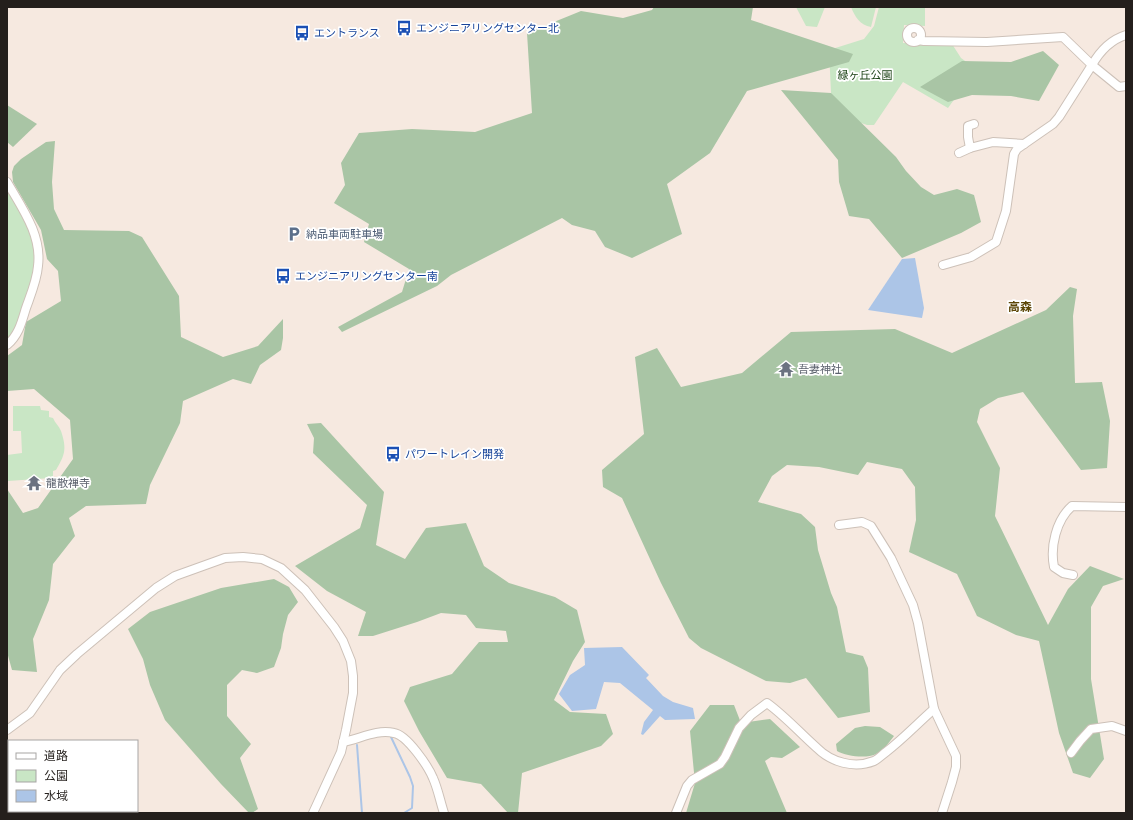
<svg xmlns="http://www.w3.org/2000/svg" width="1133" height="820" viewBox="0 0 1133 820" font-family="'Fira Sans','Noto Sans JP',sans-serif">
  <style>
    .green { fill: #c9e6c5 }
    .forest { fill: #a9c5a5 }
    .water { fill: #acc5e7 }
    .lines { fill: none; stroke-linecap: round; stroke-linejoin: round }
    .stream { stroke: #acc5e7; stroke-width: 2 }
    .minor-casing { stroke: #cdc1b8; stroke-width: 10 }
    .minor { stroke: #fff; stroke-width: 8 }
    .labels { text-anchor: middle; stroke-width: 3.5; stroke-linejoin: round; paint-order: stroke }
    .transit-label { font-size: 11px; fill: #164399; stroke: #fff; text-anchor: start }
    .park-label { font-size: 11px; fill: #1d4417; stroke: #fff }
    .service-label { font-size: 11px; fill: #4e5e75; stroke: #fff; text-anchor: start }
    .worship-label { font-size: 11px; fill: #5b616d; stroke: #fff; text-anchor: start }
    .neighbourhood-label { font-size: 12px; font-weight: bold; fill: #5d4708; stroke: #fff }
  </style>
  <rect width="100%" height="100%" fill="#f6e9e0"/>
  <g class="green">
    <polygon points="796,7 825,7 817,27 806,26"/>
    <path d="M851,7H876L871,27C860,25 855,17 851,7Z"/>
    <polygon points="879,7 925,7 925,26 904,25 903,43 952,44 961,58 976,69 948,108 903,82 874,125 867,125 838,115 831,93 829,50 864,39 874,26"/>
    <path d="M7,189C15,203 25,217 30,232C43,268 25,311 7,343Z"/>
    <path d="M13,406H40L41,410L49,411V417L53,418C55,423 59,426 61,431C67,449 65,455 56,470L53,471V476L51,478L8,481L7,455L22,453L21,431H13Z"/>
  </g>
  <g class="forest">
    <polygon points="654,7 753,7 751,20 853,54 849,62 747,91 710,153 667,184 682,234 632,258 605,247 595,231 572,225 562,218 451,275 437,286 342,332 338,327 402,292 409,269 364,242 369,224 334,203 345,185 341,163 359,133 412,129 475,132 532,113 527,33 581,11 623,18 652,10"/>
    <polygon points="1043,51 1059,65 1039,101 1011,96 972,95 948,102 920,87 962,61 1011,62"/>
    <polygon points="781,90 831,93 896,157 906,171 921,187 934,195 957,189 974,195 981,222 961,233 902,258 869,219 849,216 839,182 838,160"/>
    <polygon points="7,105 37,124 13,147 7,142"/>
    <polygon points="55,141 52,182 54,209 64,230 129,231 142,237 179,296 181,337 223,357 258,346 283,319 283,338 281,350 260,365 251,384 233,379 183,401 180,423 150,485 146,504 86,506 69,518 75,536 53,564 49,600 33,639 37,672 12,670 7,652 7,489 23,513 38,508 73,459 70,420 34,389 7,391 7,356 22,345 26,322 61,301 58,271 47,259 41,230 13,182 12,172 14,166 21,159 46,142"/>
    <polygon points="1070,287 1077,289 1073,316 1075,383 1102,382 1110,421 1107,468 1081,470 1023,392 998,398 980,409 977,422 1000,468 995,516 1048,625 1068,589 1090,566 1124,579 1103,586 1091,607 1091,679 1104,759 1090,778 1073,773 1059,733 1039,641 1016,635 977,616 957,574 909,552 916,520 915,487 902,469 867,462 858,475 819,467 787,465 772,476 758,502 801,514 815,527 818,550 831,593 837,607 846,652 863,656 868,668 870,712 838,718 806,678 790,683 766,681 701,648 689,638 661,583 622,498 603,487 602,470 644,434 635,357 657,348 681,387 742,373 791,332 895,329 952,353 1046,310"/>
    <polygon points="321,423 384,492 376,545 405,559 426,528 466,523 484,566 509,583 555,597 577,610 585,642 573,661 554,700 570,712 606,714 613,734 601,746 522,773 518,813 508,813 481,784 447,778 419,731 404,701 410,687 452,674 479,642 508,642 506,631 476,628 466,615 441,613 417,622 373,636 358,636 366,612 327,591 295,566 360,528 367,505 313,453 314,438 307,424"/>
    <polygon points="274,579 289,587 298,602 288,615 283,634 281,648 274,667 257,673 242,670 227,685 227,716 251,744 240,758 258,809 252,813 249,813 221,784 165,720 150,685 143,659 128,629 150,612 221,588"/>
    <polygon points="710,705 734,705 741,723 770,719 800,747 782,758 771,757 765,761 787,813 686,813 695,783 690,731"/>
    <path d="M865,726L880,727L894,736C889,742 883,752 876,754C866,759 846,756 837,751L836,744L855,728Z"/>
  </g>
  <g class="water">
    <polygon points="915,258 924,308 922,318 868,310 902,259"/>
    <polygon points="622,647 649,675 646,678 663,696 673,702 693,708 695,719 665,720 660,716 643,735 641,734 644,722 653,710 620,683 604,682 596,709 572,711 559,694 570,675 585,665 584,648"/>
  </g>
  <g class="lines">
    <g class="stream">
      <polyline points="391,737 410,777 413,786 412,808 404,813"/>
      <polyline points="357,745 362,813"/>
    </g>
    <g class="minor-casing">
      <g id="minor">
        <circle cx="914" cy="35" r="7"/>
        <path d="M1126,35C1110,40 1100,51 1092,65L1119,87L1126,86"/>
        <polyline points="918,40 924,41 987,42 1063,37 1092,65 1059,117 1053,124 1017,149 1014,154 1006,211 996,242 971,257 943,265"/>
        <polyline points="974,124 968,126 968,137 970,148 993,142 1024,144"/>
        <polyline points="959,153 970,148"/>
        <path d="M7,182C22,208 42,235 38,266C37,280 31,294 26,308C22,321 19,335 7,345"/>
        <polyline points="839,525 862,522 871,526 891,558 913,605 918,623 934,709 956,756 956,767 952,782 942,813"/>
        <path d="M1073,575L1063,573L1054,567C1050,547 1056,520 1072,506L1126,507"/>
        <polyline points="7,730 30,713 60,670 77,654 156,588 175,576 225,558 243,557 262,559 281,568 305,590 334,627 343,641 351,661 353,676 353,693 346,730 341,752 313,813"/>
        <path d="M343,742C360,739 376,729 394,733C407,735 428,766 433,778C438,789 440,801 444,813"/>
        <polyline points="1071,753 1080,741 1091,729 1112,726 1126,731"/>
        <polyline points="7,756 9,780"/>
        <polyline points="7,795 9,781"/>
        <path d="M676,813L687,786L692,780L720,764L725,757L739,728L751,715L767,703C785,716 800,733 817,748C831,762 854,769 874,761C878,759 882,755 886,752C903,739 918,723 934,709"/>
      </g>
    </g>
    <use href="#minor" class="minor"/>
  </g>
  <defs>
    <g id="bus-bare" transform="scale(1.2)"><path d="M-5-6H5V4H4V6H2V4H-2V6H-4V4H-5ZM-3.5-4V0h7V-4ZM-3.5 1.2v1.5H-2V1.2ZM2 1.2v1.5H3.5V1.2Z" fill="#1a4fb4" stroke="#fff" stroke-width="2.5" paint-order="stroke"/></g>
    <g id="parking-bare" transform="scale(1.2)"><path d="M-3.5-5.5H1a3.5 3.5 0 0 1 0 7H-1V5.5H-3.5ZM-1-3.4V-.6H.8a1.4 1.4 0 0 0 0-2.8Z" fill="#5c6f8a" stroke="#fff" stroke-width="2.5" paint-order="stroke"/></g>
    <g id="temple-bare" transform="scale(1.2)"><path d="M0-6L5-2H3V0L6.5 2.5H4V6H1.5V3h-3V6H-4V2.5H-6.5L-3 0V-2H-5Z" fill="#6b7280" stroke="#fff" stroke-width="2.5" paint-order="stroke"/></g>
  </defs>
  <g fill-rule="evenodd">
    <use href="#bus-bare" x="404" y="28"/>
    <use href="#bus-bare" x="302" y="33"/>
    <use href="#parking-bare" x="294" y="234"/>
    <use href="#bus-bare" x="283" y="276"/>
    <use href="#temple-bare" x="786" y="369"/>
    <use href="#bus-bare" x="393" y="454"/>
    <use href="#temple-bare" x="34" y="483"/>
  </g>
  <g class="labels">
    <g class="transit-label">
      <text x="416" y="32">エンジニアリングセンター北</text>
      <text x="314" y="37">エントランス</text>
      <text x="295" y="280">エンジニアリングセンター南</text>
      <text x="405" y="458">パワートレイン開発</text>
    </g>
    <g class="park-label">
      <text x="865" y="79">緑ヶ丘公園</text>
    </g>
    <g class="service-label">
      <text x="306" y="238">納品車両駐車場</text>
    </g>
    <g class="worship-label">
      <text x="798" y="373">吾妻神社</text>
      <text x="46" y="487">龍散禅寺</text>
    </g>
    <g class="neighbourhood-label">
      <text x="1020" y="311">高森</text>
    </g>
  </g>
  <rect width="1133" height="820" fill="none" stroke="#241f1c" stroke-width="16"/>
  <rect x="8" y="740" width="130" height="72" fill="#ffffff" stroke="#a7a5a4"/>
  <rect x="16" y="753" width="20" height="6" fill="#ffffff" stroke="#a7a5a4"/>
  <text x="44" y="760" font-size="12" fill="#241f1c">道路</text>
  <rect x="16" y="770" width="20" height="12" fill="#c9e6c5" stroke="#a7a5a4"/>
  <text x="44" y="780" font-size="12" fill="#241f1c">公園</text>
  <rect x="16" y="790" width="20" height="12" fill="#acc5e7" stroke="#a7a5a4"/>
  <text x="44" y="800" font-size="12" fill="#241f1c">水域</text>
</svg>
